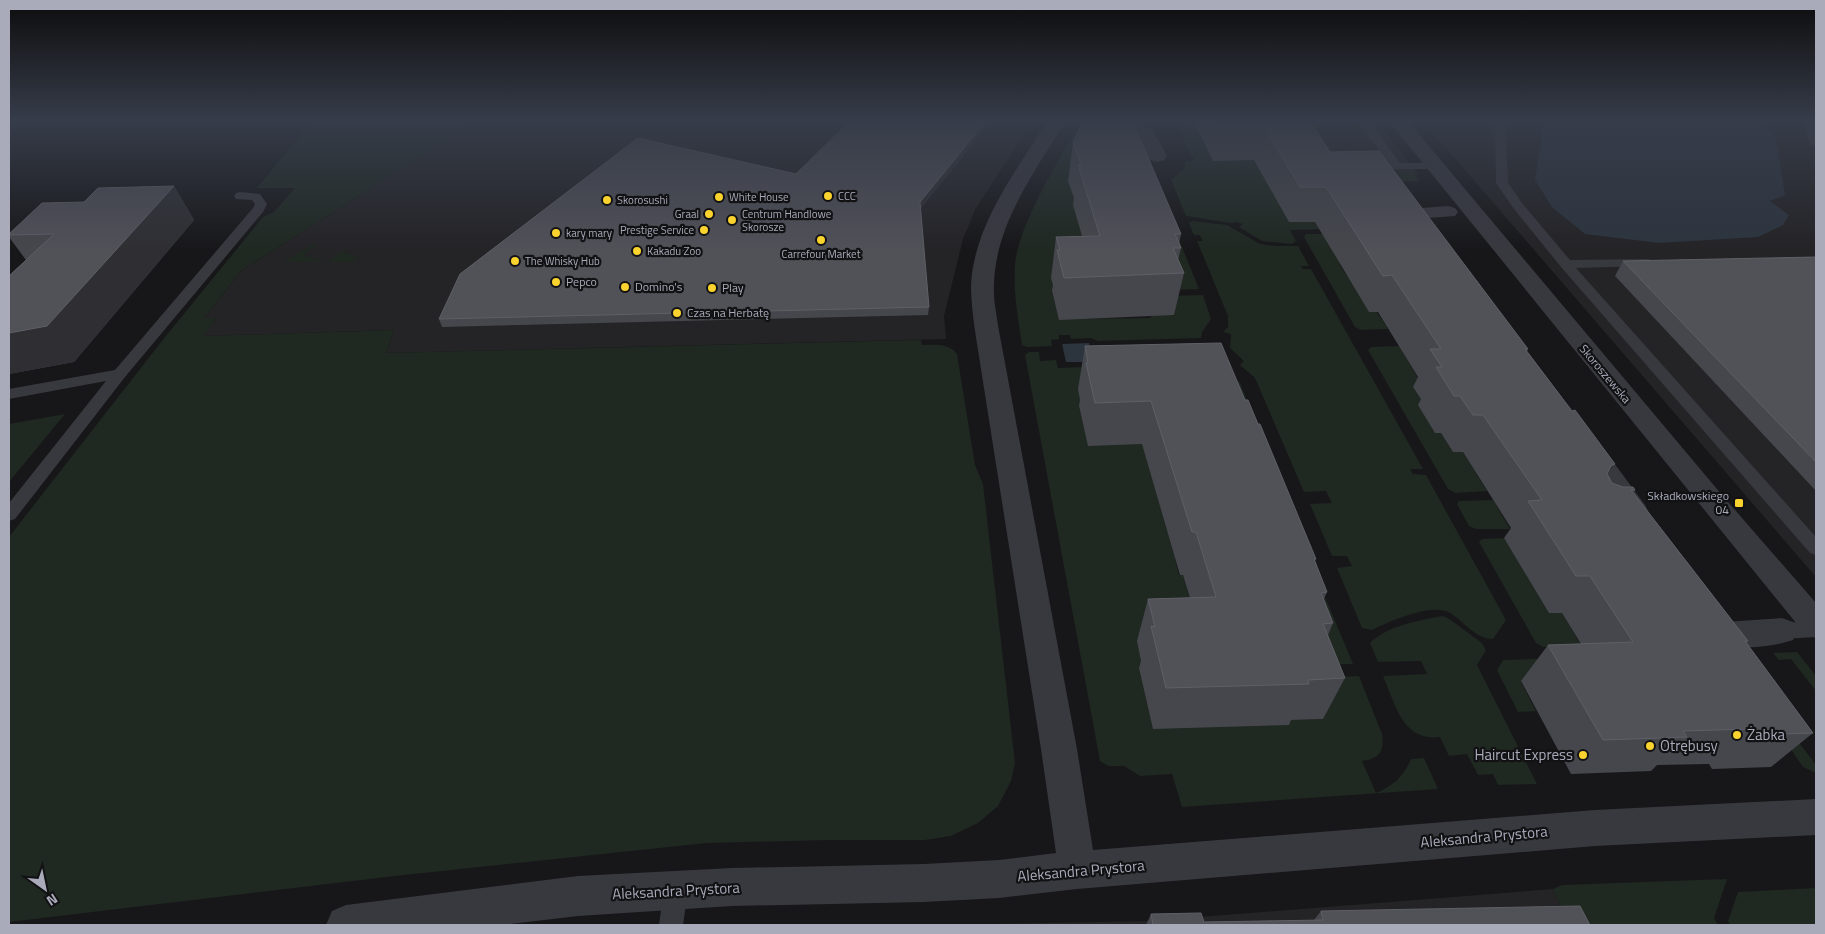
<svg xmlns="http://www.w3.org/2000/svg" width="1825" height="934" viewBox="0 0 1825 934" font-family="'Titillium Web',sans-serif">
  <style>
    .built { fill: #242326 }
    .green { fill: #1f2821 }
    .water { fill: #2c343e }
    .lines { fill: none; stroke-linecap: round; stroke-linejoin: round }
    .service { fill: #38383f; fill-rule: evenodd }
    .minor { fill: #38383f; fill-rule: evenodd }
    .wall { fill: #46474c }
    .shaded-wall { fill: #2f2f33 }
    .building { fill: #515158; stroke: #5f5f67 }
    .poi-dot { fill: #fad32f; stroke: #121214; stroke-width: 2 }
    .labels { text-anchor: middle; stroke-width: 4.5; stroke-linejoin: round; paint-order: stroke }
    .far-poi-label { font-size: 11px; fill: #a9abba; stroke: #121214; text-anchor: start }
    .poi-label { font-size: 12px; fill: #a9abba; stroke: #121214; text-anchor: start }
    .street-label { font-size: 12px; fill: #a9abba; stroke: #121214 }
    .near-poi-label { font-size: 15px; fill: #a9abba; stroke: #121214; text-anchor: start }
    .near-street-label { font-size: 15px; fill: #a9abba; stroke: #121214 }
  </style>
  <rect width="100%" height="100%" fill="#171719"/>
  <g class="built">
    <polygon points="478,120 1033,120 976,208 963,239 944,316 946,339 386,353 394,330 203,336 216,318 204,318 241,271"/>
    <polygon points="1179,120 1376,120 1419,175 1208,179"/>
    <polygon points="1422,120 1816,120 1816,577"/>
    <polygon points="1553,889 1569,925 942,925 1149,921"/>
  </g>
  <g class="green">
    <path d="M313,120H478L241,271L204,318H216L204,336L394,330L386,353L921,340L922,345C934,345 949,343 957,354L975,465L983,484L1015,763L1011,781L998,806L978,823L951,836L925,840H828L707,843L395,876L9,922V537L165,337L263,217L274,212L295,188H257Z"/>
    <polygon points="1174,120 1193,120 1213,161 1280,159 1367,174 1412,173 1420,181 1382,182 1323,221 1328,229 1290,230 1296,241 1292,244 1262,241 1239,227 1243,224 1236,222 1230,223 1186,216 1171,180 1184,169 1185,162 1192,161 1194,159 1191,156"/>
    <path d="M1086,130L1076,205L1084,238L1055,291L1052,292L1059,319L1150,318L1167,296L1203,295L1211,319L1202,332L1201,338L1098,341L1091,338L1071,339L1070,335H1059V339L1051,340L1052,346L1027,347L1022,345C1018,318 1013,292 1015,265C1018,226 1055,168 1074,132Z"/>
    <path d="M1192,221L1227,225L1260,244L1276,246H1298L1309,266H1301L1303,269H1311L1423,469H1410L1413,474L1426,475L1506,620L1493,639C1475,639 1465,622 1450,613C1433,602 1388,622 1372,630L1362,628L1337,568L1352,566L1347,556H1332L1310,504L1332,503L1326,491L1304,492L1255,378L1240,365L1244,361L1230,348L1231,334L1223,332L1228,327V316L1197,241H1203L1200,235H1194L1189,223Z"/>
    <path d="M1306,234H1330C1335,248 1338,266 1348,277C1361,294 1377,310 1388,329L1361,330L1355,327L1304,237Z"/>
    <polygon points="1158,242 1180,242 1199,289 1171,290"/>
    <polygon points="314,244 318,244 303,255 327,262 342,251 359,258 353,262 285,262 286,260"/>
    <polygon points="1399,346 1423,387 1441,433 1453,452 1463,452 1487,491 1455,493 1448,489 1368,350 1371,347"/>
    <path d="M1029,352H1039L1040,361L1056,360L1058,368L1083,367L1234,377L1240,383L1252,413L1079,407L1084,427L1145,444L1176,559H1175L1179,575H1183L1202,639L1140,668L1147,703L1288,720L1323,719L1308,678L1359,676L1382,734C1385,751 1379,759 1362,761L1376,793C1393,786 1404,776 1411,759L1424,758L1438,789L1182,807L1172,774L1140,776L1124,766H1108L1100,761L1025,355Z"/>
    <polygon points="65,414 9,482 9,424"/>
    <polygon points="1493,500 1510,529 1476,529 1469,526 1457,504 1459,501"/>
    <polygon points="1504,538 1514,554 1562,613 1582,647 1543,647 1536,643 1479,542 1482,539"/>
    <polygon points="1313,568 1353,664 1313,665"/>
    <path d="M1442,616L1448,618L1482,643L1486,650L1477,665L1537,784L1498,785L1493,774L1478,775L1467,754L1449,756L1440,737C1402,742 1395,703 1383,676L1427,674L1421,661L1378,662L1370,643C1388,625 1418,621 1442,616Z"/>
    <polygon points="1797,652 1816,676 1816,691 1791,659 1779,660 1773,653"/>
    <polygon points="1594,657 1521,682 1536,711 1518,712 1497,670 1503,660"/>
    <polygon points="1782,736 1794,736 1816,765 1816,773 1803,767"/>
    <polygon points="1727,879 1714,918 1718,925 1569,925 1553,889 1562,885"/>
    <polygon points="1816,888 1816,925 1730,925 1728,921 1738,892"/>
  </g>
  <g class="water">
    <polygon points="1544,120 1756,120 1776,138 1785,195 1770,201 1789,215 1783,225 1758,237 1659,243 1585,234 1552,207 1535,180"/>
    <polygon points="1089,343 1093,362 1066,362 1062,344"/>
  </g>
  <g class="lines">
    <g class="service">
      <polygon points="1357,120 1368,120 1400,163 1433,163 1439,166 1433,169 1367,169 1365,167 1367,165 1388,163"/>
      <polygon points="1495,120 1505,120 1508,183 1522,203 1570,260 1649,259 1650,262 1649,265 1644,266 1576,268 1816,537 1816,555 1810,553 1561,267 1514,209 1496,183"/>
      <polygon points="1802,120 1813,120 1816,130 1816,147 1810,144"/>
      <polygon points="240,192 260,194 267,204 263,212 125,377 15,519 9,521 9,503 106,381 9,399 9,389 115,370 253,208 255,204 252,200 236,199 234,196 236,193"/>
      <polygon points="1816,621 1816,637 1782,639 1775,636 1773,631 1775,626 1782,623"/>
      <polygon points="676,878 684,882 688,890 683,925 659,925 664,890 668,882"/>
    </g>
    <g class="minor">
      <path d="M1048,120H1066C1036,170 995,224 994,285C993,300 997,316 999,331L1077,749L1093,850L1595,810L1816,799V835L1595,846L1077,889L999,898L924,902L732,906L578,916L502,925H326L332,911L346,905L578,876L732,868L924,864L999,860L1056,853L1041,749L975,331C973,316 971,301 971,285C974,224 1017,170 1048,120Z"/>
      <polygon points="1097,120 1131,120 1152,129 1167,156 1164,160 1157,162 1150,160 1138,137 1116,127 1100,124"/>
      <polygon points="1388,120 1407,120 1722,495 1816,603 1816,638 1805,634"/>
      <polygon points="1448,206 1455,208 1458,212 1455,216 1415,219 1408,217 1405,213 1408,209"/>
      <polygon points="1587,438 1597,440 1645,505 1649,513 1645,521 1635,524 1625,521 1577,454 1574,447 1577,440"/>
      <path d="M1782,618L1793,622L1798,631L1793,640C1773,647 1733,651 1713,644L1708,635L1713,626L1724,622Z"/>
    </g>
  </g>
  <g class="wall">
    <polygon points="992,120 920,209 929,307 928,315 442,327 439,319 796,174"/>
    <polygon points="1193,120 1309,120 1330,152 1528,349 1527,351 1572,411 1615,464 1608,474 1612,483 1623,487 1635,490 1633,492 1748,641 1746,644 1813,733 1771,767 1712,769 1709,764 1657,765 1651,771 1571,774 1521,681 1548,645 1581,644 1562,613 1549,613 1504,538 1511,528 1463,452 1453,452 1441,433 1435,433 1418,405 1421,399 1413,387 1418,377 1378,312 1369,312 1315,222 1289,222 1254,160 1213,161"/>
    <polygon points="1073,142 1181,234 1179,244 1181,248 1178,260 1184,273 1174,315 1059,320 1052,291 1053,285 1051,278 1056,237 1082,236 1073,205 1074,198 1068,181"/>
    <polygon points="174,186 194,220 74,362 9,374 9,276 26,260 9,237 9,234"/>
    <polygon points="1816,257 1816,491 1615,276 1623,261"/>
    <polygon points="1085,346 1245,400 1258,424 1316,559 1315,561 1327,592 1324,599 1333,623 1328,635 1345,678 1323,719 1291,720 1289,725 1153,729 1139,668 1141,661 1137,641 1148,599 1190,598 1183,575 1180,575 1142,444 1088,446 1079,406 1080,400 1078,389"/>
    <polygon points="1321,911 1590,925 1146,925 1151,914 1204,922 1314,920"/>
  </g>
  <g class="shaded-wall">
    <polygon points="987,120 992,120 920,209 920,202"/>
    <polygon points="174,186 194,220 74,362 9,374 9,333"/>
    <polygon points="1615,464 1589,501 1611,466"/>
  </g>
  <g class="building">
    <polygon points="851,120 987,120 920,202 929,307 439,319 460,274 638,138 796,174"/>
    <polygon points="1084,120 1132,120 1181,234 1175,234 1181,248 1173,248 1184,273 1064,278 1057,250 1060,250 1056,237 1100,236 1078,165 1081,165 1073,142"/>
    <polygon points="1217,120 1309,120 1330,152 1379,151 1528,349 1525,349 1572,411 1575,410 1615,464 1611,466 1607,474 1612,483 1623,487 1633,487 1635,490 1631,490 1748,641 1745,641 1813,733 1752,735 1748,729 1683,731 1687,737 1603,740 1548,645 1633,642 1590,576 1576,576 1528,501 1542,500 1483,415 1473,415 1460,396 1454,396 1436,367 1442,367 1430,349 1441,349 1392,275 1383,276 1326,187 1300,187 1263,126 1221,127"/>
    <polygon points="174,186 47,326 9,333 9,276 54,234 9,235 9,234 42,203 84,202 98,188"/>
    <polygon points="1816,257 1816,462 1623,261"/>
    <polygon points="1221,343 1245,400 1248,400 1258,424 1260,424 1316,559 1314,559 1327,592 1321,593 1333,623 1323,624 1345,678 1308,680 1309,684 1166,688 1151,626 1155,627 1148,599 1216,597 1196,532 1192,532 1151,401 1095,403 1086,363 1088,363 1085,346"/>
    <polygon points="1580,906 1590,925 1153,925 1151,914 1201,913 1204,922 1323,920 1321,911"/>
  </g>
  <linearGradient id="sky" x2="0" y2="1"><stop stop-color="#0d0d0e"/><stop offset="0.48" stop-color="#363c49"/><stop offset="1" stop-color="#363c49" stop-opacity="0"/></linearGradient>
  <rect width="1825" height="251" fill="url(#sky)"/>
  <g class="poi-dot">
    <circle cx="828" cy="196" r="5"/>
    <circle cx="719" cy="197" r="5"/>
    <circle cx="607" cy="200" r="5"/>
    <circle cx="709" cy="214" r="5"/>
    <circle cx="732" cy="220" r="5"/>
    <circle cx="704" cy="230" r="5"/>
    <circle cx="556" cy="233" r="5"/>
    <circle cx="821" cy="240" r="5"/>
    <circle cx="637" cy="251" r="5"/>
    <circle cx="515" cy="261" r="5"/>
    <circle cx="556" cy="282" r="5"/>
    <circle cx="625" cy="287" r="5"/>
    <circle cx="712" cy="288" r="5"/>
    <circle cx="677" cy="313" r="5"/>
    <rect x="1734" y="498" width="10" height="10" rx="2.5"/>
    <circle cx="1737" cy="735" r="5"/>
    <circle cx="1650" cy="746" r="5"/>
    <circle cx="1583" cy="755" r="5"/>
  </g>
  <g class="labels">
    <g class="far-poi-label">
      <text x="838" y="200">CCC</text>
      <text x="729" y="201">White House</text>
      <text x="617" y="204">Skorosushi</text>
      <text x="699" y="218" text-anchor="end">Graal</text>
      <text x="742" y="218">Centrum Handlowe<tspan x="742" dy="13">Skorosze</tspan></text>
      <text x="694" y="234" text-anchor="end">Prestige Service</text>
      <text x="566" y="237">kary mary</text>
      <text x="647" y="255">Kakadu Zoo</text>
      <text x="821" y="258" text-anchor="middle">Carrefour Market</text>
      <text x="525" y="265">The Whisky Hub</text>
    </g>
    <g class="poi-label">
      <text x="566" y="286">Pepco</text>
      <text x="635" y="291">Domino's</text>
      <text x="722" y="292">Play</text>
      <text x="687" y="317">Czas na Herbatę</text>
      <text x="1729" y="500" text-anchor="end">Składkowskiego<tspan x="1729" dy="14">04</tspan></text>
    </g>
    <g class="street-label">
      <text transform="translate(1605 374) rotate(50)" y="4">Skoroszewska</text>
    </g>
    <g class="near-poi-label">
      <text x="1747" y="740">Żabka</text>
      <text x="1660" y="751">Otrębusy</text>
      <text x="1573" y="760" text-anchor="end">Haircut Express</text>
    </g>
    <g class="near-street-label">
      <text transform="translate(1484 837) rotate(-5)" y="5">Aleksandra Prystora</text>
      <text transform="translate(1081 871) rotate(-5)" y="5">Aleksandra Prystora</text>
      <text transform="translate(676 891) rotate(-3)" y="5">Aleksandra Prystora</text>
    </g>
  </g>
  <rect width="1825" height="934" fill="none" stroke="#a9abba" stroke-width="20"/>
  <g transform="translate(45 889) rotate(147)" stroke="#121214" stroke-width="4" paint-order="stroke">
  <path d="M0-4L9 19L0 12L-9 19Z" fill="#a9abba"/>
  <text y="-8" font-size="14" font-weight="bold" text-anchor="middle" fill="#a9abba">N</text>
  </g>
</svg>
